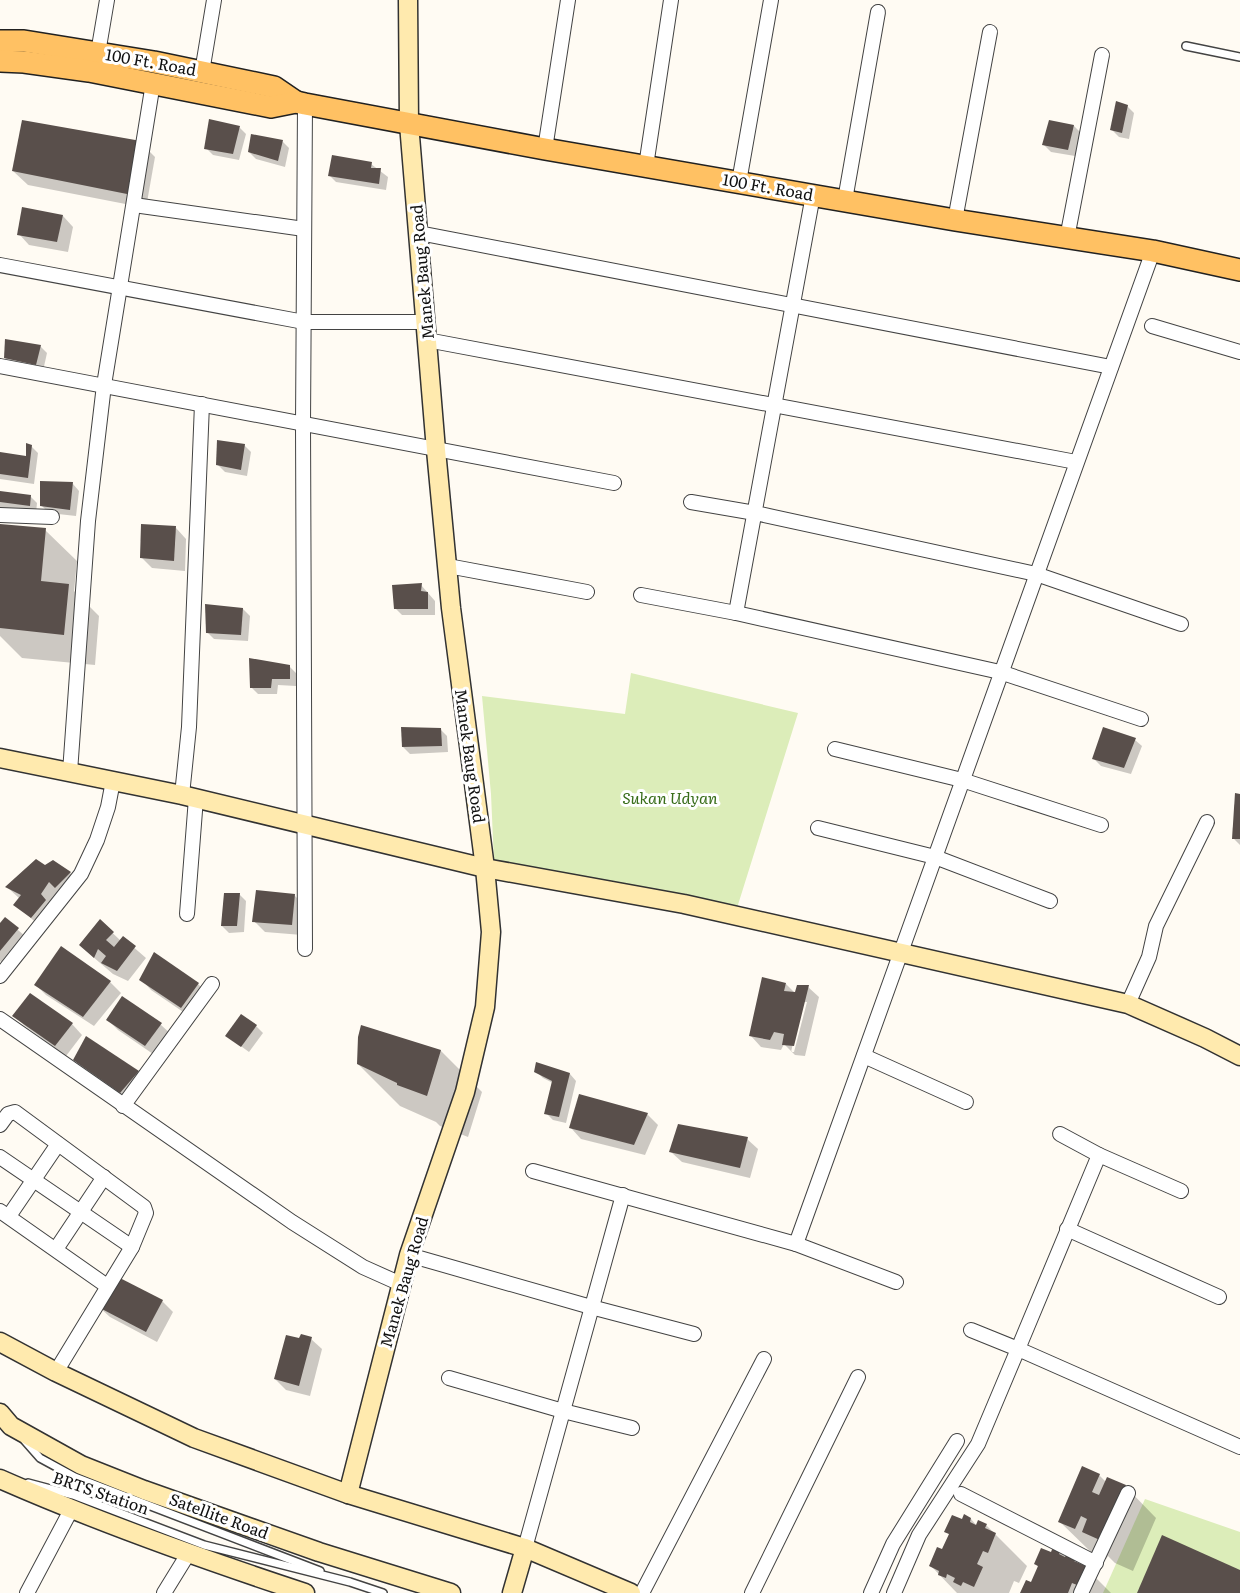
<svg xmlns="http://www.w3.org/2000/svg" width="1240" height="1593" viewBox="0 0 1240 1593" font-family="Literata,serif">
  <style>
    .green { fill: #dcedb9 }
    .shadow { fill: #0003; fill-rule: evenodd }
    .building { fill: #594f4b }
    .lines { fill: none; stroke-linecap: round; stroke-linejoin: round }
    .lane-casing { stroke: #434343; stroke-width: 10 }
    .street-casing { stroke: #434343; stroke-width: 16 }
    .secondary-casing { stroke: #323232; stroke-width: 21 }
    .primary-casing { stroke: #212121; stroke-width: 24 }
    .lane { stroke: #fff; stroke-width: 7 }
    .street { stroke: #fff; stroke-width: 14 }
    .secondary { stroke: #ffeaae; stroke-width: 18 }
    .primary { stroke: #ffc163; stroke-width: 21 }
    .labels { text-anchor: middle; stroke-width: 6; stroke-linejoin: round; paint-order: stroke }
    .street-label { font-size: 16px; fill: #101010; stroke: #fff }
    .park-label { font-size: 16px; font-style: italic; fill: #386d1a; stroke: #fff }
  </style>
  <rect width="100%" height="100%" fill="#fffbf3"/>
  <g class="green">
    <polygon points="631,673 798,713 737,908 494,862 491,794 482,696 625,714"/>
    <polygon points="1145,1499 1240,1532 1240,1593 1103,1593"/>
  </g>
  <g class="shadow">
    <polygon points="1127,106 1134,113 1129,139 1119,137 1112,130"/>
    <polygon points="1050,122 1074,126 1081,133 1075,156 1051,152 1044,145"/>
    <polygon points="240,128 246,134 239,160 213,155 206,148"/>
    <polygon points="282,141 289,148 285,167 256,159 249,152"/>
    <polygon points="140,142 155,157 146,208 28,185 13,171"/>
    <polygon points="371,164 388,177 386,190 336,182 329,175"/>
    <polygon points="63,216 73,227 68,252 29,245 19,234"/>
    <polygon points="40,346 47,353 43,371 12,365 5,358"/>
    <polygon points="244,445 251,452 247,476 225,472 218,465"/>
    <polygon points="31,446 38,453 34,484 0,479 0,453 28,457"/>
    <polygon points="73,484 79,491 76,516 49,513 42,506"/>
    <polygon points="0,493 30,496 37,503 36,513 0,508"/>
    <polygon points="0,525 45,530 77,561 74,591 99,616 95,665 22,658 0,636"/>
    <polygon points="176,528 186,539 185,571 152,568 141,557"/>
    <polygon points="421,585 435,601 435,615 402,615 395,608"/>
    <polygon points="243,609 250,616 248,641 214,639 207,632"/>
    <polygon points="289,666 296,673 296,686 278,685 277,694 258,694 251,687"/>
    <polygon points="440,729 447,736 448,752 410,754 403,747"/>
    <polygon points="1135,740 1142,746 1131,774 1101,766 1094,759"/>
    <polygon points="1240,795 1240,845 1233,838"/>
    <polygon points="45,866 70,873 80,884 42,928 15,904 20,899 7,887"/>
    <polygon points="239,894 246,901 244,932 229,933 222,926"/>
    <polygon points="294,895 305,906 302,935 265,932 254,921"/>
    <polygon points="5,919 25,936 2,963 0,961 0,925"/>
    <polygon points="101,922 121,941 123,938 146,958 128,981 113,974 92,956"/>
    <polygon points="62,948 110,982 121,993 94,1026 46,995 36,985"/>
    <polygon points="154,955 198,984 209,995 192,1018 151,990 141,979"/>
    <path d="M786,984L796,994L808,987L819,997L805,1056L795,1055L784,1044L781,1050L761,1047L751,1036ZM803,1002H807L794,1052H791Z"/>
    <polygon points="122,998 161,1025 172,1035 156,1056 118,1030 108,1020"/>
    <polygon points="14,1016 72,1024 82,1035 66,1056 25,1026"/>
    <polygon points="256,1026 263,1033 249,1052 227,1036"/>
    <polygon points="87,1039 138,1072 149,1083 132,1103 86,1071 75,1060"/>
    <polygon points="441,1051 482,1092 468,1137 440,1126 436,1122 400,1106 358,1064"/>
    <polygon points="536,1071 570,1074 576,1081 566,1123 553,1120 546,1113 553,1083 543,1078"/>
    <polygon points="647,1114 658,1125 645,1155 581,1139 571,1128"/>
    <polygon points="747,1139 758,1149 750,1178 682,1162 671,1152"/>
    <polygon points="162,1301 173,1312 157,1342 110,1317 99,1307"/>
    <polygon points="311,1339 322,1349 310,1396 286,1390 275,1379"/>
    <polygon points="1099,1475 1106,1482 1125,1486 1156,1518 1133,1571 1115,1563 1108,1556 1106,1559 1091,1552 1059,1521"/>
    <polygon points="971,1519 977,1526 986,1525 1027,1566 1019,1583 1014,1581 1009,1593 957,1593 931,1566 943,1551 950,1535 946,1531"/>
    <polygon points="1060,1551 1067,1558 1076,1558 1111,1593 1022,1593 1032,1584 1039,1568 1036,1564"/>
  </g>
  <g class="building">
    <polygon points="1116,101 1128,105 1122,133 1110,130"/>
    <polygon points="209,119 240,126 233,154 204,149"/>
    <polygon points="22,120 141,141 132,195 12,171"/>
    <polygon points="1049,120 1074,125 1068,150 1042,145"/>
    <polygon points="251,134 283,140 278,161 248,152"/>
    <polygon points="332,155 372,162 371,168 381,168 379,184 328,176"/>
    <polygon points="22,207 63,215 57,242 17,235"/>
    <polygon points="5,339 41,345 36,365 4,358"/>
    <polygon points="217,440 245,444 241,470 216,465"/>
    <polygon points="26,443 32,445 28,478 0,474 0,452 26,456"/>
    <polygon points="40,481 73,482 70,510 40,506"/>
    <polygon points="0,491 31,495 30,506 0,502"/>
    <polygon points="0,524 46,528 41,581 69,584 64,635 0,628"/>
    <polygon points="141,524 176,526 174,561 140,558"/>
    <polygon points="422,583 421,591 428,592 428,609 394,609 392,585"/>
    <polygon points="205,604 243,608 241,635 206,633"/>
    <polygon points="249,658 290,665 290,679 272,679 271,688 250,688"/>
    <polygon points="401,727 441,728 442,746 402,747"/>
    <polygon points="1103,727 1136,738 1124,768 1092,759"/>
    <polygon points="1235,793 1240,794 1240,839 1232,839"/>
    <polygon points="36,859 45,865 53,860 71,872 55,888 49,882 41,894 46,900 31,918 13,905 21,895 5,887"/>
    <polygon points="256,890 295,894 292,925 252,922"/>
    <polygon points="224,893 240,893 237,926 221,926"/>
    <polygon points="5,917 19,928 0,951 0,923"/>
    <polygon points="100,919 114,932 106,940 114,947 123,936 136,946 117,971 101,963 106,956 98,949 94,958 79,945"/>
    <polygon points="61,946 111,981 83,1017 34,985"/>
    <polygon points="154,952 199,983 181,1008 139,980"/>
    <polygon points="762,977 786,983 784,991 795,992 797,985 809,985 794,1046 782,1045 784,1034 774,1032 770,1040 749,1036"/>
    <polygon points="30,993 73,1023 55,1046 12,1016"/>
    <polygon points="122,996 162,1023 145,1046 106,1020"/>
    <polygon points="241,1014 257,1025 241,1047 225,1036"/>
    <polygon points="361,1025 441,1050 427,1096 397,1085 397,1083 357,1064 358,1037"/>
    <polygon points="86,1036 139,1071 120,1093 73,1060"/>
    <polygon points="536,1062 570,1073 559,1117 544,1114 552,1081 534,1072"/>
    <polygon points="579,1094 648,1113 634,1145 569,1128"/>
    <polygon points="678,1124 748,1137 740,1168 669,1152"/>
    <polygon points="114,1275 163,1300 146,1332 98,1307"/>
    <polygon points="301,1334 312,1337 299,1386 274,1379 286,1335 299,1338"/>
    <polygon points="1082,1466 1100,1474 1092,1492 1099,1495 1107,1477 1126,1485 1102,1541 1082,1532 1087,1519 1081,1516 1075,1529 1058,1522"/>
    <polygon points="964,1514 971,1518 970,1522 976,1525 978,1520 987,1524 985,1528 996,1533 988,1553 983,1551 977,1564 983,1567 974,1587 963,1582 961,1586 953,1582 955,1578 947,1574 946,1578 938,1575 939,1571 929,1566 937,1547 942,1549 949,1534 944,1532 952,1515 962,1519"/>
    <polygon points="1162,1535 1240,1570 1240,1593 1137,1593"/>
    <polygon points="1053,1547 1061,1550 1059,1554 1065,1557 1067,1553 1076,1556 1074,1561 1086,1566 1077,1585 1072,1583 1068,1593 1020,1593 1026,1580 1031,1582 1038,1566 1034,1564 1041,1548 1051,1552"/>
  </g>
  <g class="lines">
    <g class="lane-casing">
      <g id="lane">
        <polyline points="1186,46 1240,57"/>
        <polyline points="25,1441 40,1458 75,1477 320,1571"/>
        <polyline points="28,1483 73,1495 204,1545 350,1582 383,1593"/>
      </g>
    </g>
    <g class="street-casing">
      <g id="street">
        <polyline points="98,53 107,0"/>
        <polyline points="202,72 214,0"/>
        <polyline points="545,149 568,0"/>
        <polyline points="646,166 671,0"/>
        <polyline points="739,182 771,0"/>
        <polyline points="845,200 878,12"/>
        <polyline points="134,205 304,229"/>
        <polyline points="955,220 990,32"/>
        <polyline points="419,233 1111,367"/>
        <polyline points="1067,238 1102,55"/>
        <polyline points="0,265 304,322 426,322"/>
        <polyline points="1152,326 1240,352"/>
        <polyline points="427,340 1076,462"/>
        <polyline points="0,366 614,483"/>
        <polyline points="691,502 755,513 1036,574 1181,624"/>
        <polyline points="0,515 52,517"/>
        <polyline points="448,566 587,592"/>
        <polyline points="641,595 736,613 1000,672 1141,719"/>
        <polyline points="736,613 813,195"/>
        <polyline points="835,749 962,780 1101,825"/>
        <polyline points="70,772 88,521 104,385 153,83"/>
        <polyline points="182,795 189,727 202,404"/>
        <polyline points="818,828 935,857 1050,901"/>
        <polyline points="187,914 196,798"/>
        <polyline points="305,949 303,424 305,104"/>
        <polyline points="0,976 81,874 97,840 108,807 113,781"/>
        <polyline points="1128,1004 1149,957 1156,926 1207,822"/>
        <polyline points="0,1019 292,1222 363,1267 401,1284"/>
        <polyline points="864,1056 966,1102"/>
        <polyline points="123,1106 212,984"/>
        <polyline points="0,1125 8,1114 15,1112 144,1207 146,1213 132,1247 56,1372"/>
        <polyline points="1060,1134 1099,1155"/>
        <polyline points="0,1157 132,1247"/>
        <polyline points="533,1171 796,1244 1153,251"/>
        <polyline points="1181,1191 1099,1155 1018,1349 1240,1447"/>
        <polyline points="0,1211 107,1286"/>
        <polyline points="9,1216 58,1144"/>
        <polyline points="1067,1229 1219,1297"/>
        <polyline points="796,1244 896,1282"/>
        <polyline points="56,1249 104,1177"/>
        <polyline points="409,1255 591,1307 694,1334"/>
        <polyline points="449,1378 563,1411 632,1428"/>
        <polyline points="961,1494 1096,1563"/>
        <polyline points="525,1548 623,1195"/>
        <polyline points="27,1593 71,1510"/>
        <polyline points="164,1593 188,1554"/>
        <polyline points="642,1593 764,1359"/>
        <polyline points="752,1593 858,1377"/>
        <polyline points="871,1593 893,1544 957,1441"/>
        <polyline points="894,1593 919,1535 978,1444 1018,1349 971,1330"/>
        <polyline points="1081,1593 1128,1493"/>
      </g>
    </g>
    <g class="secondary-casing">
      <g id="secondary">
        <polyline points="0,758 182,795 485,868 684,904 1128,1004 1205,1038 1240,1056"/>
        <polyline points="0,1342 56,1372 194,1438 348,1494 525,1548 512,1593"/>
        <polyline points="0,1413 11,1426 81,1465 144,1490 319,1552 451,1593"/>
        <path d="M0,1479C100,1523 202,1559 305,1593"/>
        <polyline points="348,1494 409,1255 465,1092 485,1007 491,932 485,868 451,608 436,450 409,124 408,0"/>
        <polyline points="525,1548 631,1593"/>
      </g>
    </g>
    <g class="primary-casing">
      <g id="primary">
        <polyline points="0,41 24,41 154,62 274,87 296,102"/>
        <polyline points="0,61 24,62 89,71 271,107 296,102 305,104 545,149 955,220 1153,251 1240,270"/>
      </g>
    </g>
    <use href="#lane" class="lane"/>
    <use href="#street" class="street"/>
    <use href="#secondary" class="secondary"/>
    <use href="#primary" class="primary"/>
  </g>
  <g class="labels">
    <g class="street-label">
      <text transform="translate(151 62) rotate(10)" y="6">100 Ft. Road</text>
      <text transform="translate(768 187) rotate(10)" y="6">100 Ft. Road</text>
      <text transform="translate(422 272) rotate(-95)" y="6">Manek Baug Road</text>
      <text transform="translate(470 756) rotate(82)" y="6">Manek Baug Road</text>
      <text transform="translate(404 1282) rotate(-74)" y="6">Manek Baug Road</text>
      <text transform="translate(101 1493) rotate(19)" y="6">BRTS Station</text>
      <text transform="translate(219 1516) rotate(20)" y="6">Satellite Road</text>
    </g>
    <g class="park-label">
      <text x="670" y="804">Sukan Udyan</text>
    </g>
  </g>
</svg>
